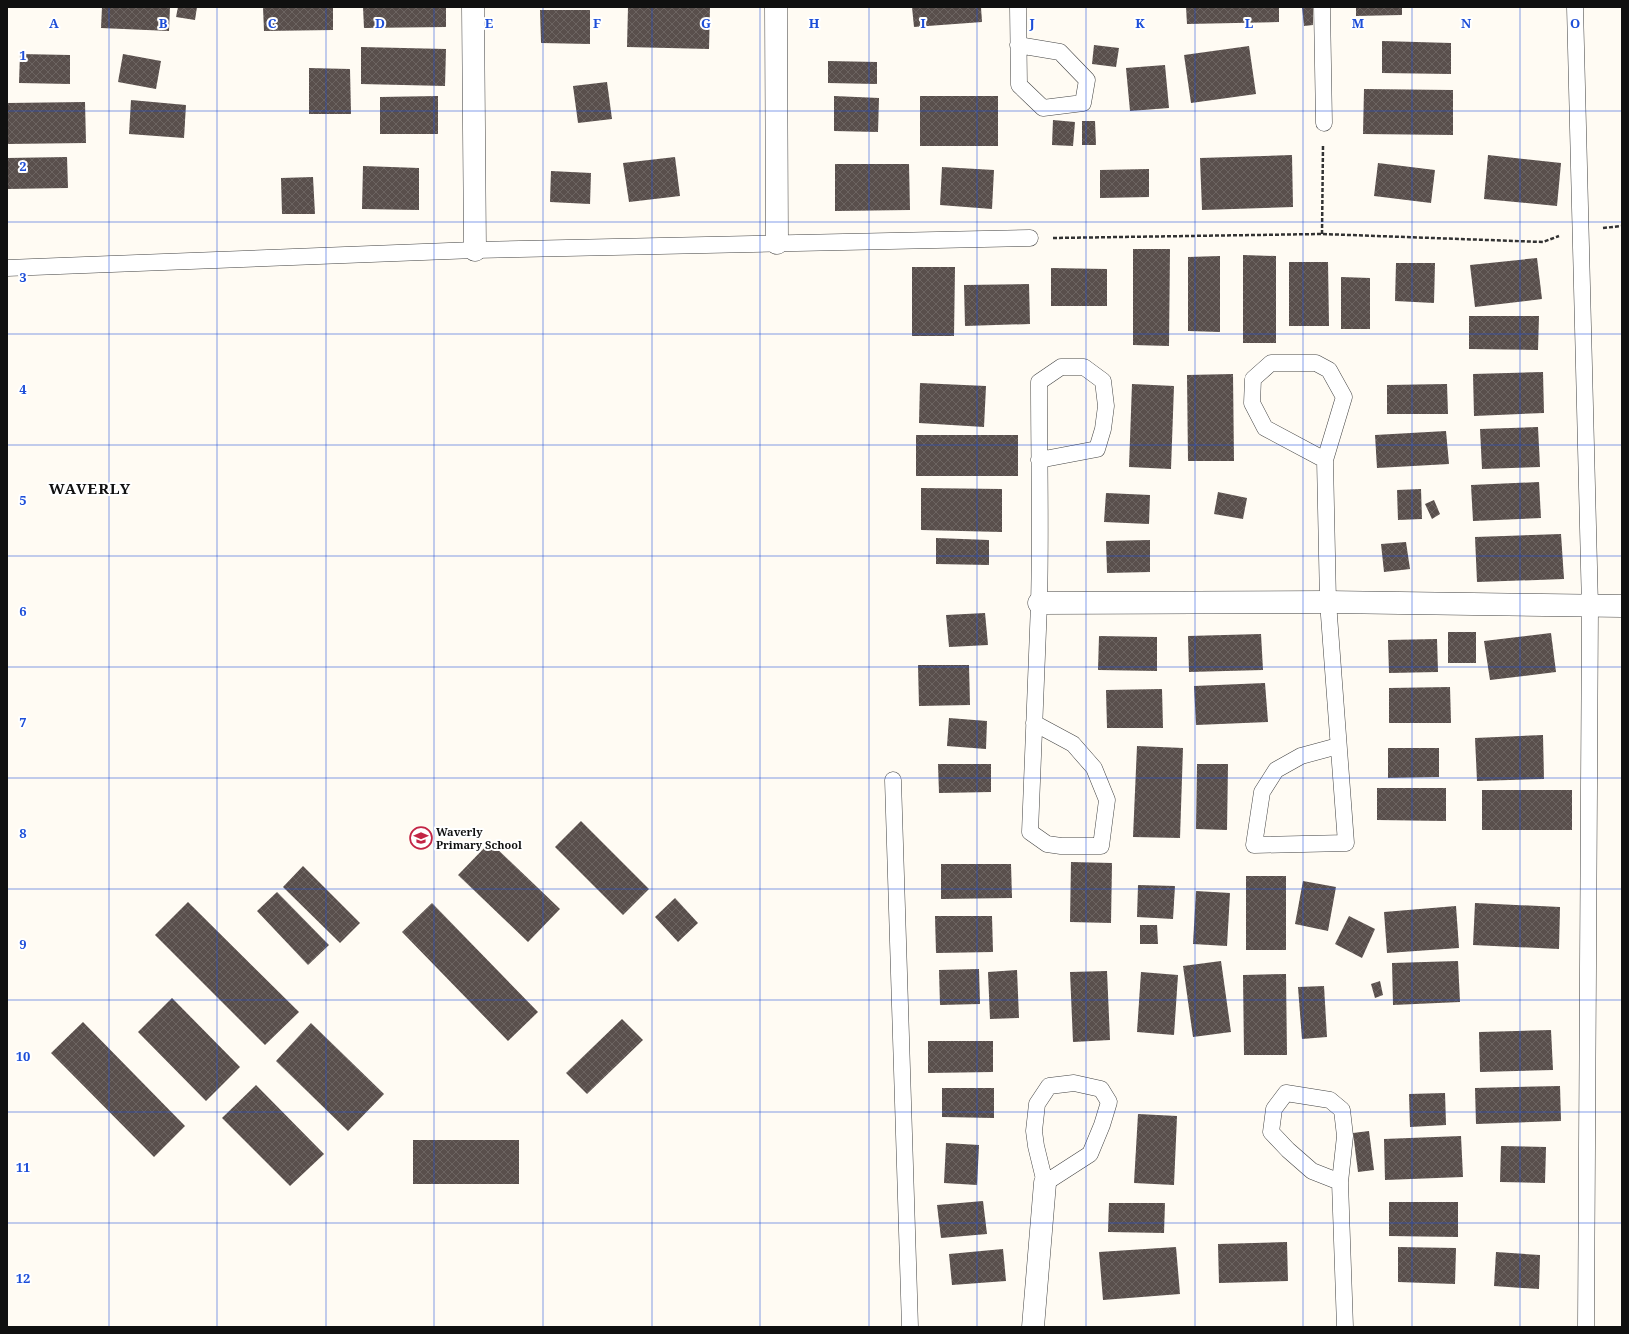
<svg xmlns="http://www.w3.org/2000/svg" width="1629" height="1334" viewBox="0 0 1629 1334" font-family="'Noto Serif',serif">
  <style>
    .building { fill: url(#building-cross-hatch) }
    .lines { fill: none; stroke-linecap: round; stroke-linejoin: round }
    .service-casing { stroke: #434343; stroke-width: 17 }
    .minor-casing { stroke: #434343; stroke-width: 23 }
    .path { stroke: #323232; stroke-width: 2.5; stroke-dasharray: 4 2; stroke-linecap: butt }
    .service { stroke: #fff; stroke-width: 16 }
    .minor { stroke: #fff; stroke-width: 22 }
    .grid { fill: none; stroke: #1d4ed8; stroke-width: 1; stroke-opacity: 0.55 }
    .labels { text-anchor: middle; stroke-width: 4; stroke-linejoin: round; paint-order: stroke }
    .poi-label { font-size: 11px; font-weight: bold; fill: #101010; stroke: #fff; text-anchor: start }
    .district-label { font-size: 15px; font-weight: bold; letter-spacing: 1px; fill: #101010; stroke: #fff }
    .grid-label { font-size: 13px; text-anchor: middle; font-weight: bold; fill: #1d4ed8; stroke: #fff; stroke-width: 4; stroke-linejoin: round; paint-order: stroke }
  </style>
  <defs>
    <pattern id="building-cross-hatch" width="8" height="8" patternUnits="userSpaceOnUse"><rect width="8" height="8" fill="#594f4c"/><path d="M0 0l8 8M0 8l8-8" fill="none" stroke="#6c6461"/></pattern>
  </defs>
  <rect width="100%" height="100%" fill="#fffbf3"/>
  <g class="building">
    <polygon points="102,7 170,7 169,31 101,28"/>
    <polygon points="178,7 197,7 195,20 176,17"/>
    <polygon points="263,7 333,7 333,30 264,31"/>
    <polygon points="363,7 446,7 446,27 364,28"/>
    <polygon points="628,7 710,7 709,49 627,47"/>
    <polygon points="912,7 981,7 982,22 914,27"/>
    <polygon points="1186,7 1279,7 1279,22 1187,24"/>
    <polygon points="1302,7 1313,7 1313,25 1304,26"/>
    <polygon points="1356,7 1402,7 1402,15 1356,16"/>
    <polygon points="540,10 590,10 590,44 541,43"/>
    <polygon points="1382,41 1451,43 1451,74 1382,73"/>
    <polygon points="1094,45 1119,48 1116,67 1092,64"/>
    <polygon points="1249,46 1256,94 1191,103 1184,55"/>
    <polygon points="361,47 446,49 445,86 361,84"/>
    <polygon points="20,54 70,55 70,84 19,83"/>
    <polygon points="123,54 161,61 156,89 118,82"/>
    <polygon points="828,61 877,62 877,84 828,83"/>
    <polygon points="1165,65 1169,108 1130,111 1126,68"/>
    <polygon points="309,68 350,69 351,114 309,114"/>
    <polygon points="607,82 612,119 578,123 573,86"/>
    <polygon points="1364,89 1453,90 1453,135 1363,134"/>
    <polygon points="438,96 438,134 380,134 380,97"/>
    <polygon points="834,96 879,98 878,132 834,131"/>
    <rect x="920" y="96" width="78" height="50"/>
    <polygon points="131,100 186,105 184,138 129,134"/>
    <polygon points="85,102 86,143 7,144 7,103"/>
    <polygon points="1053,120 1075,122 1073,146 1052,145"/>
    <polygon points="1082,121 1095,121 1096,145 1082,145"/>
    <polygon points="1292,155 1293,207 1202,210 1200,158"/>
    <polygon points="1488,155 1561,163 1557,206 1484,199"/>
    <polygon points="67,157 68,188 7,189 7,158"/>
    <polygon points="675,157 680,196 629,202 623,163"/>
    <polygon points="1378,163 1435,170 1431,203 1374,196"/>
    <polygon points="835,164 909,164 910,210 835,211"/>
    <polygon points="363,166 419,168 419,210 362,209"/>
    <polygon points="942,167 994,170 992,209 940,205"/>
    <polygon points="1149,169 1149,197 1100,198 1100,170"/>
    <polygon points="551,171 591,173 590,204 550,202"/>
    <polygon points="313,177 315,214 282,214 281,178"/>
    <polygon points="1133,249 1170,249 1169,346 1133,345"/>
    <polygon points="1243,255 1276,256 1276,343 1243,343"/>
    <polygon points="1220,256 1220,332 1188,331 1188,257"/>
    <polygon points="1537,258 1542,299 1475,307 1470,265"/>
    <polygon points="1289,262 1328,262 1329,326 1289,326"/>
    <polygon points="1396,263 1435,263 1434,303 1395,301"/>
    <polygon points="912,267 955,267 954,336 912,336"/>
    <polygon points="1051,268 1107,269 1107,306 1051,306"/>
    <polygon points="1341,277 1370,278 1370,329 1341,329"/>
    <polygon points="1029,284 1030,324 965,326 964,285"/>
    <polygon points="1469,316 1539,316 1538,350 1469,349"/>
    <polygon points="1543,372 1544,413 1474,416 1473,374"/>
    <polygon points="1233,374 1234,461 1188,461 1187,375"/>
    <polygon points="920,383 986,386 984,427 919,423"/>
    <polygon points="1132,384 1174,386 1171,469 1129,467"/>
    <polygon points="1447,384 1448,414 1387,414 1387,385"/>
    <polygon points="1538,427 1540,467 1482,469 1480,429"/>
    <polygon points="1446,431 1449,464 1377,468 1375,435"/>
    <rect x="916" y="435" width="102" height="41"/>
    <polygon points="1539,482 1541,518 1473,521 1471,485"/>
    <polygon points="921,488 1002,489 1002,532 921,530"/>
    <polygon points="1421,489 1422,519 1398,520 1397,490"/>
    <polygon points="1218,492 1247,498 1243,519 1214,514"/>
    <polygon points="1106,493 1150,495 1149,524 1104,522"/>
    <polygon points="1434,500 1440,514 1432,519 1425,504"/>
    <polygon points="1561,534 1564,579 1477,582 1475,537"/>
    <polygon points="936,538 989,540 989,565 936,564"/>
    <polygon points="1150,540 1150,572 1107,573 1106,541"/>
    <polygon points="1406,542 1410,569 1384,572 1381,544"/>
    <polygon points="985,613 988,645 949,647 946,615"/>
    <rect x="1448" y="632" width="28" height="31"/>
    <polygon points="1551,633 1556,672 1490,680 1484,641"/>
    <polygon points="1261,634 1263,670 1189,672 1188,636"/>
    <polygon points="1099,636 1157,637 1157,671 1098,670"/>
    <polygon points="1437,639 1438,672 1389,673 1388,640"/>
    <polygon points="918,665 969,665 970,705 919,706"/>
    <polygon points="1265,683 1268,722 1196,725 1194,686"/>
    <polygon points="1450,687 1451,723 1389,723 1389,688"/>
    <polygon points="1162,689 1163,728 1107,728 1106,690"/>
    <polygon points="949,718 987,721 986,749 947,746"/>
    <polygon points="1543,735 1544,779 1477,781 1475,738"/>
    <polygon points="1137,746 1183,748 1180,838 1133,837"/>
    <polygon points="1388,748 1439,748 1439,777 1388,778"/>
    <polygon points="938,764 991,764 991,792 939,793"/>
    <polygon points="1197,764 1228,764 1227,830 1196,829"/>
    <polygon points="1377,788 1446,788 1446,821 1377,820"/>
    <rect x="1482" y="790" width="90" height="40"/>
    <polygon points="581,821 649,889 623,915 555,847"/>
    <polygon points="490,842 560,909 528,942 458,875"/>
    <polygon points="1071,862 1112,863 1111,923 1070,922"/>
    <polygon points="941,864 1011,864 1012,898 941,899"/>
    <polygon points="303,866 360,923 340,943 283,887"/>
    <rect x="1246" y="876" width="40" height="74"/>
    <polygon points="1303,881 1336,887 1328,931 1295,924"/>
    <polygon points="1138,885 1175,886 1173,919 1137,917"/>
    <polygon points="1196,891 1230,893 1227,946 1193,944"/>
    <polygon points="277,892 329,945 308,965 257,911"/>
    <polygon points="675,898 698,923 678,942 655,917"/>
    <polygon points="188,902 299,1012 265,1045 155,935"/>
    <polygon points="432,903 538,1012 508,1041 402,932"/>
    <polygon points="1475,903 1560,907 1559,949 1473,945"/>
    <polygon points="1456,906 1459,948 1387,953 1384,912"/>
    <polygon points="935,916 992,916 993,952 936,953"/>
    <polygon points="1349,916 1375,929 1362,958 1335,944"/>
    <polygon points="1140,925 1157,925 1158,944 1140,944"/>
    <polygon points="1221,961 1231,1032 1193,1037 1183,966"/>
    <polygon points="1458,961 1460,1002 1393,1005 1392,963"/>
    <polygon points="979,969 980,1004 940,1005 939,970"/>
    <polygon points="1017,970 1019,1018 990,1019 988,972"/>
    <polygon points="1107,971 1110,1040 1073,1042 1070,972"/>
    <polygon points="1141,972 1178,975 1174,1035 1137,1032"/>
    <polygon points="1286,974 1287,1055 1244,1055 1243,975"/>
    <polygon points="1380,981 1383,995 1375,998 1371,984"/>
    <polygon points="1324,986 1327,1037 1302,1039 1298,987"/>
    <polygon points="172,998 240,1067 206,1101 138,1032"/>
    <polygon points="622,1019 643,1040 587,1094 566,1073"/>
    <polygon points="83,1022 185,1126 154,1157 51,1053"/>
    <polygon points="311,1023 384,1094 348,1131 276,1061"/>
    <polygon points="1551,1030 1553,1070 1480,1072 1479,1032"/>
    <polygon points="928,1041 993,1041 993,1072 928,1073"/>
    <polygon points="256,1085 324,1154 290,1186 222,1118"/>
    <polygon points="1560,1086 1561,1121 1476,1124 1475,1088"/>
    <polygon points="942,1088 994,1088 994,1118 942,1117"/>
    <polygon points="1445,1093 1446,1125 1410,1127 1409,1094"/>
    <polygon points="1138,1114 1177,1116 1174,1185 1134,1183"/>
    <polygon points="1369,1131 1374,1170 1358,1172 1353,1133"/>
    <polygon points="1461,1136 1463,1177 1385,1180 1384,1139"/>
    <rect x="413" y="1140" width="106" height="44"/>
    <polygon points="946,1143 979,1145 977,1185 944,1183"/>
    <polygon points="1501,1146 1546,1147 1545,1183 1500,1182"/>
    <polygon points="983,1201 987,1234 941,1238 937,1205"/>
    <polygon points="1389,1202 1458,1202 1458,1237 1389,1236"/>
    <polygon points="1109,1203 1165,1203 1164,1233 1108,1232"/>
    <polygon points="1287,1242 1288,1281 1219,1283 1218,1244"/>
    <polygon points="1176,1247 1180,1294 1103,1300 1099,1252"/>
    <polygon points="1398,1247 1456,1248 1455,1284 1398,1282"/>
    <polygon points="1003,1249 1006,1281 952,1285 949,1254"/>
    <polygon points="1496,1252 1540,1255 1539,1289 1494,1286"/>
  </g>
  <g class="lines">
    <g class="service-casing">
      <g id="service">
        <polyline points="1018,7 1019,85 1043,108 1083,103 1087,80 1060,52 1018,45"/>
        <polyline points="1322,7 1324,123"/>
        <polyline points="1575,7 1590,607 1586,1327"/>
        <polyline points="7,268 475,250 1030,238"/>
        <polyline points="1325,460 1265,428 1252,403 1253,379 1271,363 1316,363 1329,370 1344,397 1325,460 1328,602 1346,843 1254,845 1262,792 1276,770 1301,756 1338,746"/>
        <path d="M1034,723L1073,744L1094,768L1107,800L1101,846H1061L1047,844L1030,832C1033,756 1036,680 1039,604C1041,530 1039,456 1039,382L1061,367H1084L1103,381L1106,406L1103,429L1097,449L1039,460"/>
        <polyline points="893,780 910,1327"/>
        <polygon points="1074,1083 1101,1089 1109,1102 1102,1125 1090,1154 1045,1183 1036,1146 1034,1131 1037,1104 1049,1086"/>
        <polyline points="1340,1182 1312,1171 1288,1150 1271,1132 1274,1109 1286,1093 1330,1100 1342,1110 1345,1136 1340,1182 1345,1327"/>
      </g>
    </g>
    <g class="minor-casing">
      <g id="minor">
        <polyline points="473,7 475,250"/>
        <polyline points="776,7 777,243"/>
        <polyline points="1039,603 1328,602 1622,606"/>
        <polyline points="1033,1327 1045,1183"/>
      </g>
    </g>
    <g class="path">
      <polyline points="1603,228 1622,226"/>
      <polyline points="1322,234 1323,145"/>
      <polyline points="1053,238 1322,234 1543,242 1559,236"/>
    </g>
    <use href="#service" class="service"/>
    <use href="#minor" class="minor"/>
  </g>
  <path class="grid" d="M109,7V1327M217,7V1327M326,7V1327M434,7V1327M543,7V1327M652,7V1327M760,7V1327M869,7V1327M977,7V1327M1086,7V1327M1195,7V1327M1303,7V1327M1412,7V1327M1520,7V1327M7,111H1622M7,222H1622M7,334H1622M7,445H1622M7,556H1622M7,667H1622M7,778H1622M7,889H1622M7,1000H1622M7,1112H1622M7,1223H1622"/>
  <defs>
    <g id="school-ring" transform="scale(1.15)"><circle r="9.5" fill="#fff" stroke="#c32546" stroke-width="1.5"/><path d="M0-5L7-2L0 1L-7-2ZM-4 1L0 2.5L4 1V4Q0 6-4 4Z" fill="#c32546"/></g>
  </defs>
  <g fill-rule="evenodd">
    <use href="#school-ring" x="421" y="838"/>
  </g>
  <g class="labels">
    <g class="poi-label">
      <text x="436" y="836">Waverly<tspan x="436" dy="13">Primary School</tspan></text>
    </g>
    <g class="district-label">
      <text x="90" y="494">WAVERLY</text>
    </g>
  </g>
  <g class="grid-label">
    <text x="54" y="28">A</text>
    <text x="163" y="28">B</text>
    <text x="272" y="28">C</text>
    <text x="380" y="28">D</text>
    <text x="489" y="28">E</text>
    <text x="597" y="28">F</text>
    <text x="706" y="28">G</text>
    <text x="814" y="28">H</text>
    <text x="923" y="28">I</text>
    <text x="1032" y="28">J</text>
    <text x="1140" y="28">K</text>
    <text x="1249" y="28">L</text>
    <text x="1358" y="28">M</text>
    <text x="1466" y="28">N</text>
    <text x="1575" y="28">O</text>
    <text x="23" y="60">1</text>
    <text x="23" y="171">2</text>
    <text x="23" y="282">3</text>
    <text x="23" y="394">4</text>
    <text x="23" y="505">5</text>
    <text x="23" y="616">6</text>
    <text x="23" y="727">7</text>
    <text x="23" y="838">8</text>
    <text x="23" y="949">9</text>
    <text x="23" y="1061">10</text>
    <text x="23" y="1172">11</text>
    <text x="23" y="1283">12</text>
  </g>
  <rect width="1629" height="1334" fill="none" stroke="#101010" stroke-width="16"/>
</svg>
